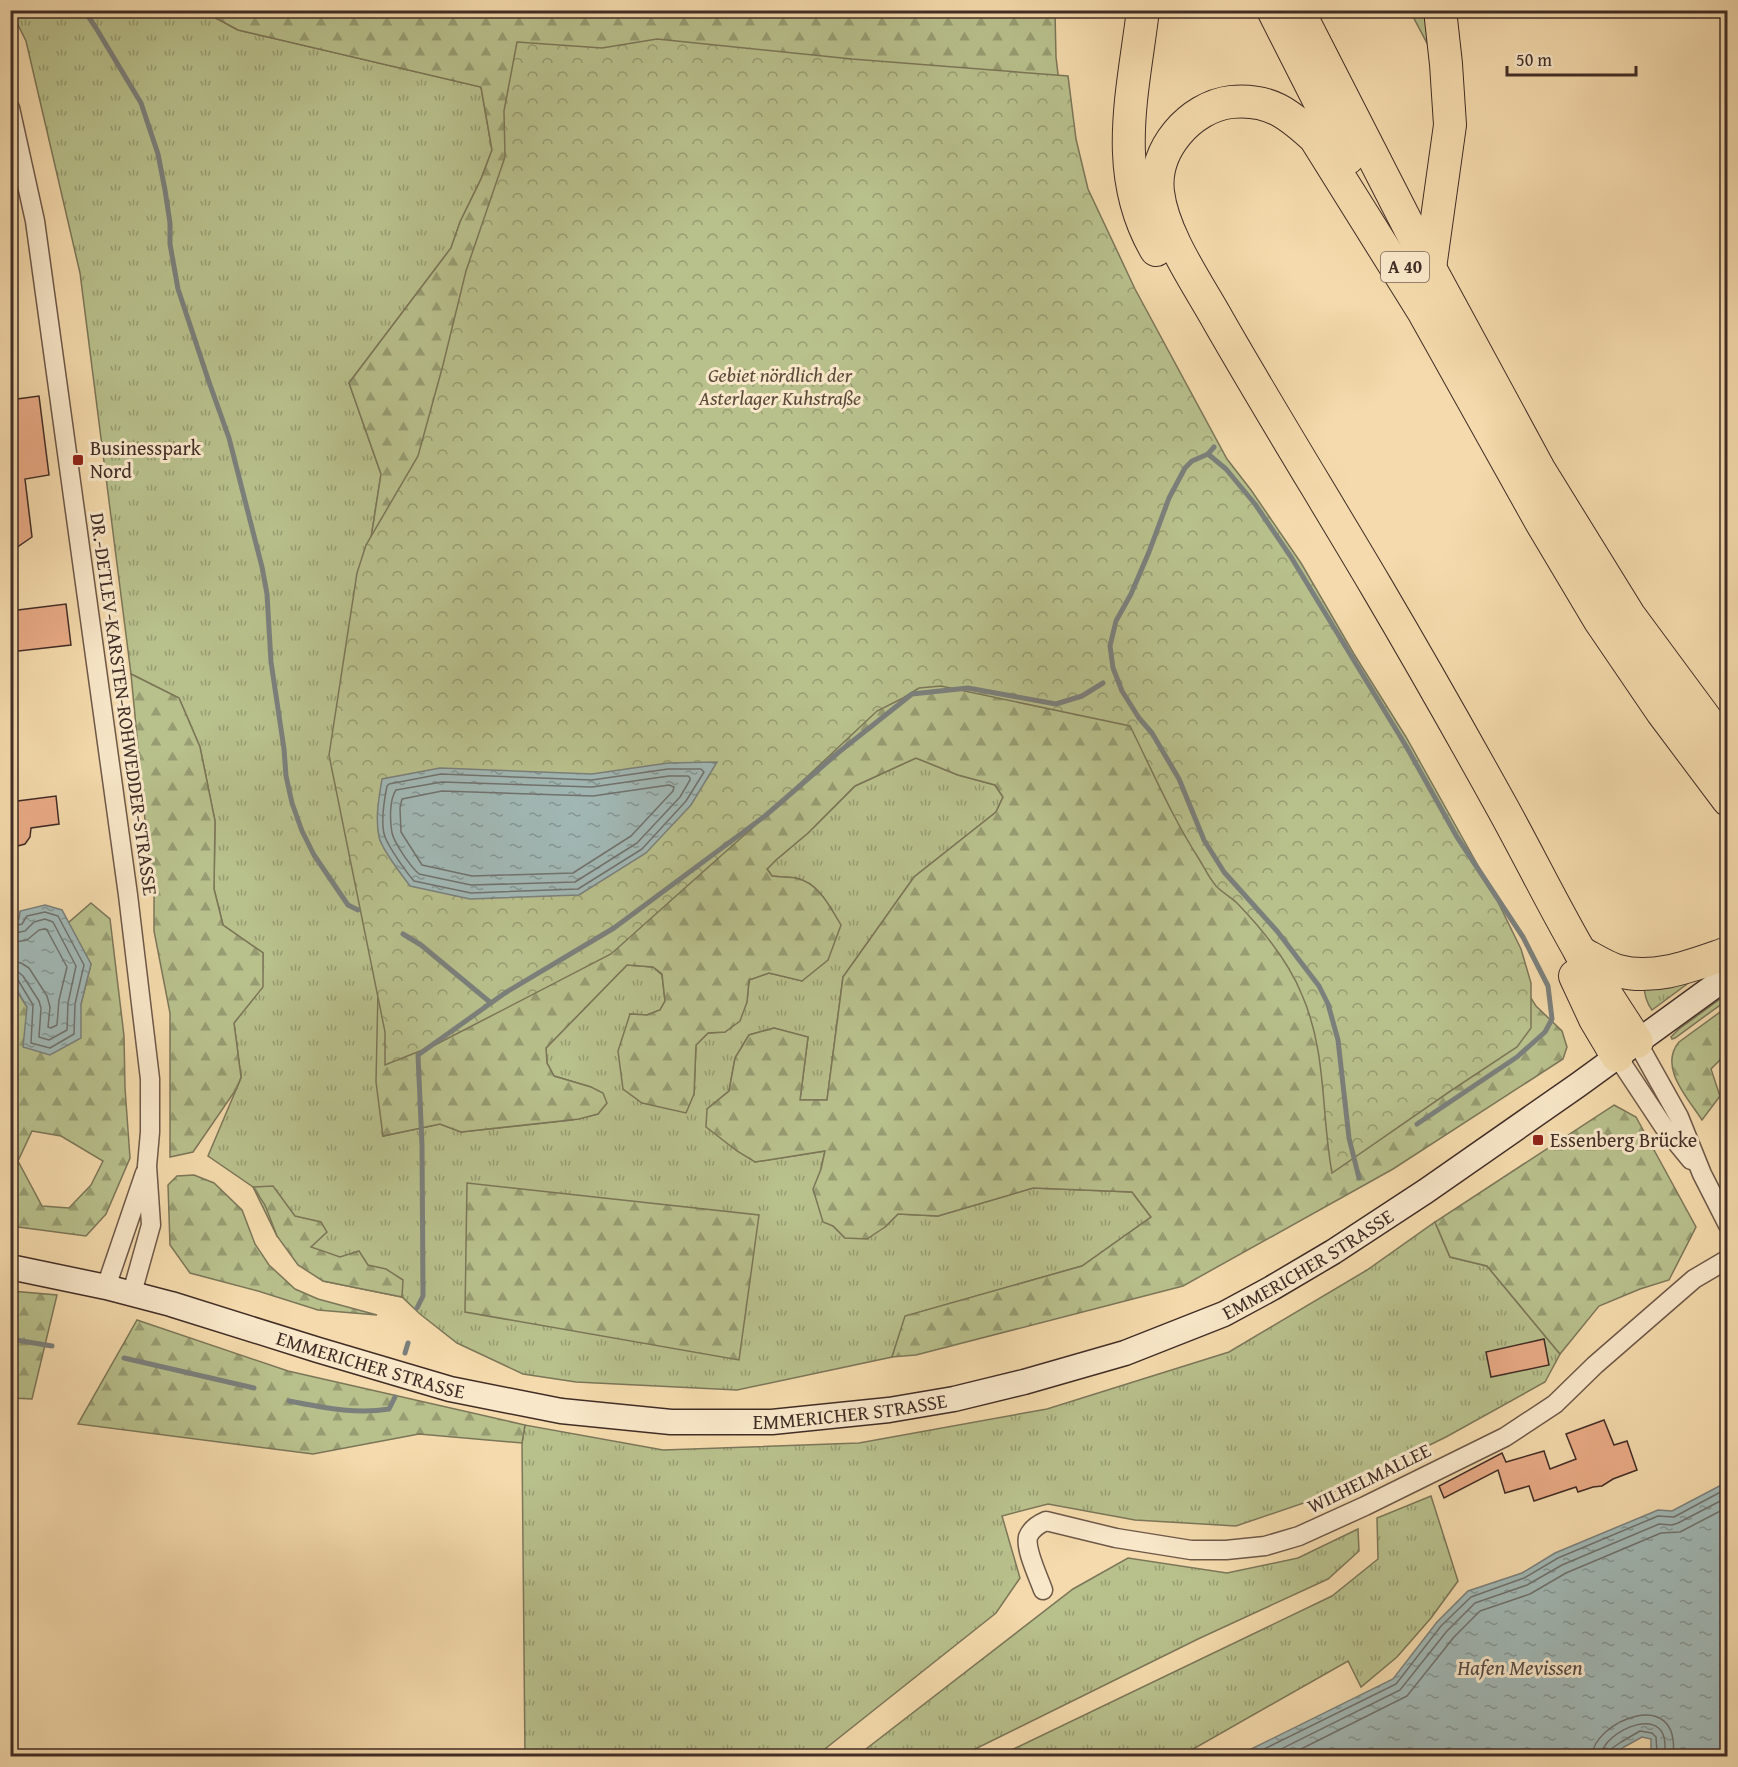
<svg xmlns="http://www.w3.org/2000/svg" width="1738" height="1767" viewBox="0 0 1738 1767" font-family="'Gentium Book Plus',serif">
  <style>
    .grass { fill: url(#grass-tufts); stroke: #7c7659; stroke-width: 1.5 }
    .forest { fill: url(#forest-firs); stroke: #7c7659; stroke-width: 1.5; fill-rule: evenodd }
    .park { fill: url(#park-crowns); stroke: #7c7659; stroke-width: 1.5 }
    .water { fill: url(#water-ripples); stroke: #7b807c; stroke-width: 1.5 }
    .lines { fill: none; stroke-linecap: round; stroke-linejoin: round }
    .shore { stroke: #71726e; stroke-width: 1.5 }
    .stream { stroke: #7b807c; stroke-width: 5 }
    .building { fill: #e9ab86; stroke: #412d26; stroke-width: 1.5 }
    .minor-casing { stroke: #6e5848; stroke-width: 21 }
    .secondary-casing { stroke: #412d26; stroke-width: 27 }
    .motorway-casing { stroke: #412d26; stroke-width: 34 }
    .minor { stroke: #f8e7c9; stroke-width: 18 }
    .secondary { stroke: #f8e7c9; stroke-width: 24 }
    .motorway { stroke: #f4daac; stroke-width: 32 }
    .poi-dot { fill: #8f2418; stroke: #f8e7c9; stroke-width: 2 }
    .labels { text-anchor: middle; stroke-width: 6; stroke-linejoin: round; paint-order: stroke }
    .shield { fill: #f8e7c9; stroke: #786557; stroke-width: 1.5 }
    .shield-label { font-size: 18px; font-weight: bold; fill: #412d26 }
    .park-label { font-size: 20px; font-style: italic; fill: #594a3a; stroke: #f8e7c9 }
    .poi-label { font-size: 20px; fill: #412d26; stroke: #f8e7c9; text-anchor: start }
    .street-label { font-size: 20px; fill: #412d26; stroke: #f8e7c9 }
    .water-label { font-size: 21px; font-style: italic; fill: #544943; stroke: #f8e7c9 }
  </style>
  <defs>
    <pattern id="grass-tufts" width="24" height="20" patternUnits="userSpaceOnUse" patternTransform="scale(1.5)"><rect width="24" height="20" fill="#b8c08c"/><path d="M3 7l-1-3M5 7V3M7 7l1-3M15 17l-1-3M17 17v-4M19 17l1-3" fill="none" stroke="#979c72"/></pattern>
    <pattern id="forest-firs" width="22" height="20" patternUnits="userSpaceOnUse" patternTransform="scale(1.5)"><rect width="22" height="20" fill="#b8c08c"/><path d="M5 1l3.5 6h-7zM16 11l3.5 6h-7z" fill="#979c72"/></pattern>
    <pattern id="park-crowns" width="20" height="18" patternUnits="userSpaceOnUse" patternTransform="scale(1.5)"><rect width="20" height="18" fill="#b8c08c"/><path d="M2 6a3 3 0 1 1 6 0M12 15a3 3 0 1 1 6 0" fill="none" stroke="#979c72"/></pattern>
    <pattern id="water-ripples" width="26" height="14" patternUnits="userSpaceOnUse" patternTransform="scale(1.5)"><rect width="26" height="14" fill="#a1b8b5"/><path d="M2 4q2-2 4 0t4 0M15 11q2-2 4 0t4 0" fill="none" stroke="#859693"/></pattern>
  </defs>
  <rect width="100%" height="100%" fill="#f4daac"/>
  <filter id="stains"><feTurbulence type="fractalNoise" baseFrequency=".00333" numOctaves="4"/><feColorMatrix values="0 0 0 0 .2 0 0 0 0 .09 0 0 0 0 .02 0 0 0 .5 -.17"/></filter>
  <radialGradient id="worn" r=".72"><stop offset=".6" stop-color="#630" stop-opacity="0"/><stop offset="1" stop-color="#630" stop-opacity=".3"/></radialGradient>
  <g class="grass">
    <path d="M11,11H203L238,30L481,87L492,150L481,179L460,222L451,248L349,383L381,474L361,602L379,944L383,1136L440,1124L461,1132L572,1120L598,1114L591,1087L554,1076L547,1063L546,1048L627,965L653,967L662,975L665,1001L660,1010L647,1015L630,1014L694,1094L696,1045L708,1033L725,1032L747,1002L749,980L769,973L802,981L840,925C830,907 819,883 796,878C788,877 780,877 772,876L767,869L776,860L808,833L855,786L916,758L958,775L995,785L1003,797L996,812L914,877L843,977L827,1100H800L808,1037L774,1028L749,1035L735,1058L729,1091L707,1109L755,1162L825,1151L821,1169L833,1226L845,1238L885,1227L898,1214L938,1216L1033,1188L1132,1192L1151,1217L1082,1266L906,1316L892,1357L737,1390L576,1382L523,1374L457,1343L420,1314L402,1297L323,1281L277,1236L253,1187L208,1156L241,1078L234,1023L262,987L263,953L223,925L214,889L215,821L200,747L179,698L131,674L80,273L26,41Z"/>
    <polygon points="1410,11 1434,11 1427,43"/>
    <path d="M1702,973L1652,1010C1646,1002 1644,994 1644,984Z"/>
    <polygon points="1727,994 1727,1000 1675,1038 1672,1039 1671,1037 1679,1029"/>
    <polygon points="1435,1222 1450,1257 1487,1266 1560,1354 1545,1382 1446,1437 1327,1495 1236,1526 1135,1520 1048,1504 1002,1516 1020,1578 996,1613 816,1756 525,1756 522,1443 525,1425 663,1450 859,1443 1047,1409 1229,1352 1367,1270"/>
    <polygon points="1431,1496 1458,1581 1431,1618 1397,1657 1361,1687 1348,1661 1181,1756 999,1756 1332,1596 1378,1559 1377,1518"/>
    <polygon points="1358,1529 1359,1551 1328,1579 1198,1639 961,1756 857,1756 1073,1589 1128,1558 1227,1573 1298,1558"/>
  </g>
  <g class="forest">
    <path d="M203,11H1055L1056,57L1066,142L1096,247L1383,769L1536,1006L1562,1031L1567,1047L1563,1059L1393,1169L1183,1286L916,1355L892,1357L905,1316L1082,1266L1151,1217L1132,1192L1033,1188L938,1216L898,1214L885,1227L867,1239L845,1238L833,1226L823,1222L813,1189L821,1169L825,1151L755,1162L737,1151L706,1127L707,1109L729,1091L735,1058L749,1035L774,1028L808,1037L800,1100H827L843,977L914,877L996,812L1003,797L995,785L958,775L916,758L855,786L808,833L776,860L767,869L772,876C780,877 788,877 796,878C819,883 830,907 841,925L828,960L802,981L769,973L749,980L747,1002L740,1021L725,1032L708,1033L696,1045L694,1094L686,1113L642,1103L623,1089L618,1051L630,1014L647,1015L660,1010L665,1001L662,974L653,967L627,965L546,1048L547,1063L554,1076L591,1087L603,1093L607,1103L598,1114L579,1119L461,1132L440,1124L383,1136L376,1082L379,944L361,602L381,474L349,383L451,248L460,222L481,179L492,150L481,87L238,30Z"/>
    <polygon points="131,674 179,698 200,747 215,821 214,889 223,925 263,953 263,987 234,1023 241,1077 237,1088 193,1152 170,1157 170,1013 154,931 154,892 148,851"/>
    <path d="M91,903L110,919L124,1036L125,1088L130,1158L106,1214L86,1236L11,1226L10,980L27,1007L81,1004L91,964L68,923ZM32,1131L61,1136L103,1161L91,1185L69,1208L42,1206L18,1161Z"/>
    <path d="M1727,1007V1053L1711,1069L1720,1096L1702,1120C1688,1098 1658,1067 1679,1042Z"/>
    <polygon points="1614,1105 1636,1117 1696,1227 1669,1280 1640,1289 1599,1306 1560,1354 1487,1266 1450,1257 1435,1222"/>
    <polygon points="194,1175 214,1183 242,1210 255,1244 269,1265 295,1289 318,1299 377,1315 318,1310 258,1291 190,1273 170,1245 168,1185 177,1176"/>
    <polygon points="467,1183 759,1215 739,1360 465,1312"/>
    <polygon points="273,1186 295,1216 321,1222 327,1232 311,1247 340,1257 359,1251 368,1265 386,1269 403,1280 402,1297 323,1281 298,1265 277,1236 265,1205 253,1187"/>
    <polygon points="11,1291 57,1295 32,1399 11,1398"/>
    <polygon points="137,1320 288,1371 525,1425 522,1443 419,1434 313,1454 78,1424"/>
  </g>
  <path class="park" d="M657,39L852,59L1068,76L1076,139L1088,189L1135,289L1227,459L1251,490L1301,563L1354,654L1406,737L1495,896L1521,949L1531,983V1028L1517,1047L1449,1092L1332,1173C1321,1114 1327,1052 1302,995C1288,960 1263,930 1237,903C1230,897 1222,892 1216,886C1209,878 1204,867 1199,859C1172,817 1152,770 1130,726L941,686L919,688L903,698L877,711L760,821L611,954L435,1045L385,1065V1032L329,755L357,573L366,545L418,456L443,365L466,271L505,157L504,111L517,42L602,48Z"/>
  <g class="water">
    <path d="M717,762L691,805L646,853L579,895L470,899L410,886C401,874 382,850 379,837C375,817 379,798 382,779L440,768L592,774L668,763Z"/>
    <polygon points="45,905 62,910 91,964 81,1004 81,1038 50,1055 23,1047 27,1007 11,980 11,921 19,919 20,911"/>
    <polygon points="1727,1482 1727,1756 1647,1756 1651,1752 1651,1739 1642,1737 1624,1747 1611,1756 1237,1756 1393,1679 1437,1622 1468,1591 1522,1573 1555,1553 1658,1510 1672,1511"/>
  </g>
  <g class="lines">
    <g class="shore">
      <path d="M668,769H701L704,772L686,801L642,849L578,889L471,893L414,881C406,872 390,849 385,837C380,823 384,801 387,786L389,784L441,774L592,780Z"/>
      <path d="M669,776H688L690,778V780L680,797L637,843L575,882L471,885L419,874C410,866 395,844 392,833C390,821 389,800 396,790L442,782L592,787Z"/>
      <polygon points="669,785 674,787 673,791 631,836 573,873 472,876 422,865 401,832 400,808 402,799 442,791 593,796"/>
      <polyline points="10,927 22,924 27,916 45,912 58,916 84,965 75,1004 74,1034 50,1048 31,1043 33,1005 18,980 10,978"/>
      <polyline points="10,934 25,931 34,922 45,919 53,922 76,966 68,1003 67,1030 49,1040 39,1037 41,1008 39,1001 23,976 17,971 10,970"/>
      <polyline points="10,943 27,940 39,930 44,929 47,930 67,967 59,1000 57,1025 51,1028 48,1027 50,1007 47,996 29,968 21,963 10,961"/>
      <polyline points="1250,1756 1396,1684 1441,1626 1471,1597 1524,1578 1558,1558 1658,1516 1674,1517 1728,1488"/>
      <polyline points="1267,1756 1400,1690 1447,1631 1475,1603 1527,1585 1562,1565 1659,1524 1672,1525 1678,1523 1728,1497"/>
      <polyline points="1287,1756 1407,1696 1454,1637 1480,1611 1530,1594 1566,1573 1661,1533 1680,1532 1728,1507"/>
      <path d="M1592,1756C1593,1722 1681,1684 1673,1756"/>
      <path d="M1601,1756C1602,1731 1674,1698 1664,1756"/>
      <polyline points="1608,1756 1611,1749 1621,1742 1640,1731 1652,1733 1656,1737 1657,1752 1656,1756"/>
    </g>
    <g class="stream">
      <polyline points="84,10 96,28 141,103 158,154 165,190 170,223 170,244 178,289 209,382 229,438 262,567 267,594 271,662 284,749 286,776 292,803 302,831 314,855 348,905 358,910"/>
      <polyline points="1214,447 1208,454 1192,461 1185,468 1169,498 1149,552 1131,594 1116,621 1110,646 1113,668 1122,691 1139,718 1152,733 1179,779 1204,840 1224,872 1277,931 1319,986 1328,1004 1338,1040 1349,1138 1359,1178"/>
      <polyline points="1208,454 1226,469 1255,504 1291,557 1406,746 1457,837 1523,937 1548,986 1552,1019 1545,1032 1517,1057 1417,1124"/>
      <polyline points="403,934 421,945 491,1003"/>
      <polyline points="417,1308 423,1296 422,1145 418,1055 505,993 614,928 765,816 839,752 912,694 968,688 1056,704 1082,696 1103,683"/>
      <polyline points="10,1339 52,1346"/>
      <polyline points="405,1353 408,1343"/>
      <polyline points="124,1358 254,1388"/>
      <path d="M289,1401C321,1407 356,1415 389,1409L395,1397"/>
    </g>
  </g>
  <g class="building">
    <polygon points="39,396 49,475 25,479 32,537 10,552 10,400"/>
    <polygon points="66,604 71,645 10,652 10,611"/>
    <polygon points="56,796 59,824 31,828 30,837 25,844 10,848 10,802"/>
    <polygon points="1544,1339 1549,1365 1491,1377 1486,1352"/>
    <polygon points="1604,1420 1614,1445 1627,1441 1637,1470 1613,1479 1602,1486 1593,1487 1578,1492 1576,1487 1534,1501 1529,1486 1505,1493 1498,1470 1444,1498 1439,1486 1502,1453 1506,1462 1544,1451 1550,1469 1576,1459 1566,1434"/>
  </g>
  <g class="lines">
    <g class="minor-casing">
      <g id="minor">
        <polyline points="10,108 35,221 128,895 150,1079 150,1132 147,1166 151,1225 132,1293"/>
        <polyline points="1637,1042 1679,1117 1702,1174 1728,1225"/>
        <polyline points="1617,1056 1664,1127 1691,1160"/>
        <polyline points="106,1287 145,1173"/>
        <path d="M1043,1590C1039,1578 1025,1550 1028,1537C1031,1529 1039,1524 1046,1521L1116,1538L1191,1550H1226L1265,1546L1299,1536L1365,1506L1505,1437L1555,1404L1595,1365L1694,1279L1728,1259"/>
      </g>
    </g>
    <g class="secondary-casing">
      <g id="secondary">
        <path id="s1" d="M10,1267L106,1287L171,1304L318,1350L450,1389L561,1411L671,1422H772L889,1410L954,1399L1024,1382L1125,1353L1224,1314L1272,1288L1333,1252L1426,1191L1578,1085L1728,976"/>
      </g>
    </g>
    <g class="motorway-casing">
      <g id="motorway">
        <path d="M1143,10C1133,93 1111,173 1156,250"/>
        <polyline points="1273,10 1348,158"/>
        <polyline points="1298,10 1430,268 1540,471 1629,615 1728,749"/>
        <polyline points="1430,268 1450,125 1446,64 1441,19 1442,10"/>
        <path d="M1580,952C1593,959 1605,967 1618,971C1655,981 1693,965 1728,953"/>
        <polyline points="1575,976 1595,1019 1617,1056"/>
        <path d="M1637,1042C1617,1011 1597,981 1579,950C1552,903 1528,854 1502,807C1461,733 1419,659 1376,586C1324,498 1270,411 1219,322C1198,284 1163,235 1158,192C1153,150 1190,107 1231,102C1269,98 1289,114 1315,138L1423,311L1541,522L1600,621L1662,712L1728,800"/>
      </g>
    </g>
    <use href="#minor" class="minor"/>
    <use href="#secondary" class="secondary"/>
    <use href="#motorway" class="motorway"/>
  </g>
  <g class="poi-dot">
    <rect x="72" y="454" width="12" height="12" rx="3"/>
    <rect x="1532" y="1134" width="12" height="12" rx="3"/>
  </g>
  <g class="labels">
    <rect class="shield" x="1381" y="252" width="48" height="30" rx="4.5"/>
    <g class="shield-label">
      <text x="1405" y="273">A 40</text>
    </g>
    <g class="park-label">
      <text x="780" y="382">Gebiet nördlich der<tspan x="780" dy="23">Asterlager Kuhstraße</tspan></text>
    </g>
    <g class="poi-label">
      <text x="90" y="455">Businesspark<tspan x="90" dy="23">Nord</tspan></text>
      <text x="1550" y="1147">Essenberg Brücke</text>
    </g>
    <g class="street-label">
      <text transform="translate(124 704) rotate(82)" y="7">DR.-DETLEV-KARSTEN-ROHWEDDER-STRASSE</text>
      <text dy="7" stroke="none"><textPath href="#s1" startOffset="1346">EMMERICHER STRASSE</textPath></text>
      <text dy="7" stroke="none"><textPath href="#s1" startOffset="374">EMMERICHER STRASSE</textPath></text>
      <text dy="7" stroke="none"><textPath href="#s1" startOffset="860">EMMERICHER STRASSE</textPath></text>
      <text transform="translate(1369 1478) rotate(-26)" y="7">WILHELMALLEE</text>
    </g>
    <g class="water-label">
      <text x="1520" y="1675">Hafen Mevissen</text>
    </g>
  </g>
  <rect width="1738" height="1767" fill="none" stroke="#f4daac" stroke-width="36"/>
  <rect x="12" y="12" width="1714" height="1743" fill="none" stroke="#412d26" stroke-width="3"/>
  <rect x="18" y="18" width="1702" height="1731" fill="none" stroke="#412d26" stroke-width="1.5"/>
  <path d="M1507 66v9h129v-9" fill="none" stroke="#412d26" stroke-width="3"/>
  <text x="1516" y="66" font-size="18" fill="#412d26" stroke="#f8e7c9" stroke-width="4.5" paint-order="stroke">50 m</text>
  <rect width="100%" height="100%" filter="url(#stains)"/>
  <rect width="100%" height="100%" fill="url(#worn)"/>
</svg>
